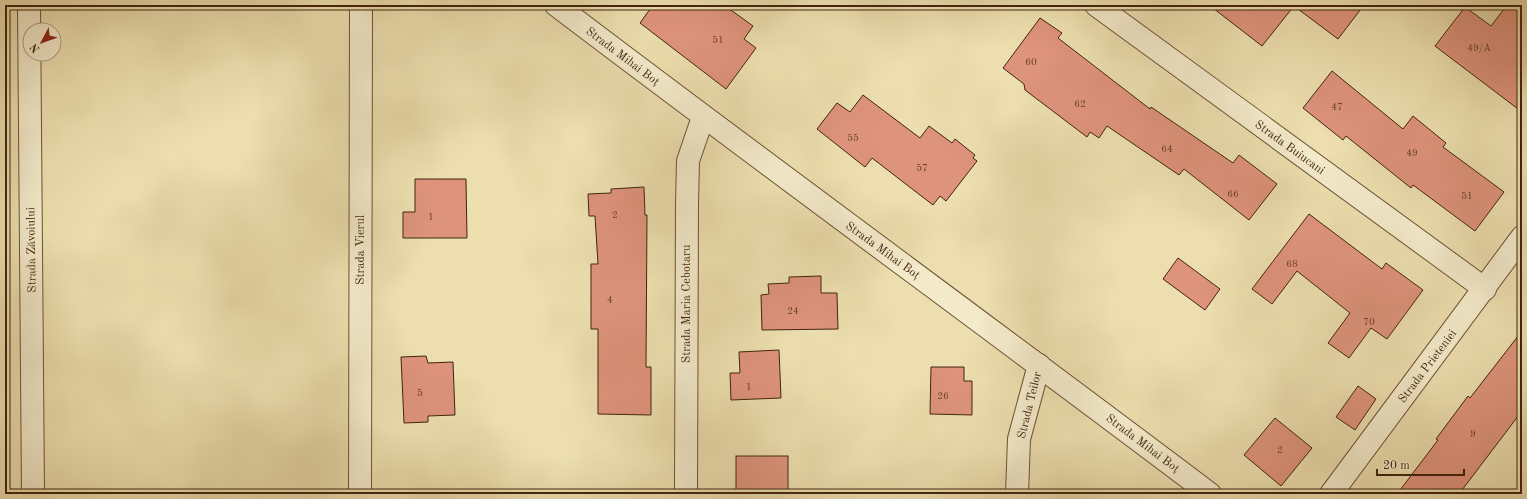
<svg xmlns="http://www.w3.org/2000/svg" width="1527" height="499" viewBox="0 0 1527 499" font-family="'Old Standard TT',serif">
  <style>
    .building { fill: #de937c; stroke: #41240e }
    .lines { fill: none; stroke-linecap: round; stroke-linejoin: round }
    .street-casing { stroke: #6c5236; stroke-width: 24 }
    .street { stroke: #f3eaca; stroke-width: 22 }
    .labels { text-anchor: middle; stroke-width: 4; stroke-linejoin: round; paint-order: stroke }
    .number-label { font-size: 10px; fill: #68402a }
    .street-label { font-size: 12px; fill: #41240e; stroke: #f3eaca }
  </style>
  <rect width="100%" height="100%" fill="#ecdeae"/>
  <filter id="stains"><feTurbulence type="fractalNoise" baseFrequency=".005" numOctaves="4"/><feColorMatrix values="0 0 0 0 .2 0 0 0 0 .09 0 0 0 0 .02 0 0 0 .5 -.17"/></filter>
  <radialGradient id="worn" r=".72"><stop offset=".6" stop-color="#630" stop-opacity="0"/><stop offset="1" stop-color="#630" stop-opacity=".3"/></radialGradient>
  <g class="building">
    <polygon points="653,5 724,5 753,26 744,39 756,48 726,89 640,23"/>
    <polygon points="1209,5 1364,5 1338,39 1294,6 1262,46"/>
    <polygon points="1507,5 1522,5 1522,112 1435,46 1465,7 1491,26"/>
    <polygon points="1040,18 1062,33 1058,38 1150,109 1151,107 1233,163 1239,155 1277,184 1249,220 1184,169 1179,175 1107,126 1099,138 1090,132 1087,137 1025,90 1024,84 1003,68"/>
    <polygon points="1332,71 1403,129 1413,116 1446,143 1443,147 1504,192 1475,231 1413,185 1411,188 1346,136 1343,140 1303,108"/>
    <polygon points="863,95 920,138 929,126 952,143 955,139 975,155 973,158 977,161 946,201 940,196 933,205 872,158 865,167 817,129 837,103 850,112"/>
    <polygon points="415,179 466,179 467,238 403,238 403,212 415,212"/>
    <polygon points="644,187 645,215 647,215 646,367 651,367 651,415 598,414 598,329 591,329 591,264 598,264 595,216 589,216 588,194 611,193 611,189"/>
    <polygon points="1309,214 1382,269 1386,263 1423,290 1387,339 1371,328 1349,358 1328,343 1350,313 1297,271 1272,304 1252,289"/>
    <polygon points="1178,258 1220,289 1205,310 1163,279"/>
    <polygon points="821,276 821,293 837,293 838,329 762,330 761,295 769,294 768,284 789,283 789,277"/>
    <polygon points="1522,331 1522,411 1459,494 1397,494 1438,440 1436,439 1468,396 1470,398"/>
    <polygon points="779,350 781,398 731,400 730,373 740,373 739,352"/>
    <polygon points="426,356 428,363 453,362 455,415 428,416 428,422 404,423 401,357"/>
    <polygon points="931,367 964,367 964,381 972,381 972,415 930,414"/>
    <polygon points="1358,386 1376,399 1355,430 1336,417"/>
    <polygon points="1275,418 1312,448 1281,486 1244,455"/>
    <rect x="736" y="456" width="52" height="38"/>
  </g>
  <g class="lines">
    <g class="street-casing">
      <g id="street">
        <polyline points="29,5 33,494"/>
        <path d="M556,5C773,170 993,330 1210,494"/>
        <polyline points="1096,5 1485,289"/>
        <polyline points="360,494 361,5"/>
        <polyline points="686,494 687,204 688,161 703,117"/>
        <polyline points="1017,494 1019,439 1039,365"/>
        <polyline points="1331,494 1522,237"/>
      </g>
    </g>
    <use href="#street" class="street"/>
  </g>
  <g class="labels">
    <g class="number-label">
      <text x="718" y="43">51</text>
      <text x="1479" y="51">49/A</text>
      <text x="1031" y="65">60</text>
      <text x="1080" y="107">62</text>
      <text x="1337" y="110">47</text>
      <text x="853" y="141">55</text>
      <text x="1167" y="152">64</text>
      <text x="1412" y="156">49</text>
      <text x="922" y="171">57</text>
      <text x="1233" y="197">66</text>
      <text x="1467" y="199">51</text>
      <text x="615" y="218">2</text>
      <text x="431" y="220">1</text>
      <text x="1292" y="267">68</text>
      <text x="610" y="303">4</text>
      <text x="793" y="314">24</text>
      <text x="1369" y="325">70</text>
      <text x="749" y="390">1</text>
      <text x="420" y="396">5</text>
      <text x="943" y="399">26</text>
      <text x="1473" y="437">9</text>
      <text x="1280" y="453">2</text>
    </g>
    <g class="street-label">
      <text transform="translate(623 56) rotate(37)" y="4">Strada Mihai Boț</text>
      <text transform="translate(1290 147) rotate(36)" y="4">Strada Buiucani</text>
      <text transform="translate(31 250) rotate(-91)" y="4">Strada Zăvoiului</text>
      <text transform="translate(360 250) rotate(-90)" y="4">Strada Vierul</text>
      <text transform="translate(883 250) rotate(36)" y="4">Strada Mihai Boț</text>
      <text transform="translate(686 304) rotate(-90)" y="4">Strada Maria Cebotaru</text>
      <text transform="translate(1427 366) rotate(-53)" y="4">Strada Prieteniei</text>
      <text transform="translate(1029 405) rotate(-76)" y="4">Strada Teilor</text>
      <text transform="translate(1143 443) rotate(37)" y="4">Strada Mihai Boț</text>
    </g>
  </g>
  <rect width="1527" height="499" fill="none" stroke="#ecdeae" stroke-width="20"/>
  <rect x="6" y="6" width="1515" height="487" fill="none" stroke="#41240e" stroke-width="2"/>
  <rect x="10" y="10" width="1507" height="479" fill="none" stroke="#41240e"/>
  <g transform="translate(42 42) rotate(229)"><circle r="19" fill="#f3eaca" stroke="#ac9b7f"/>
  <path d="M0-3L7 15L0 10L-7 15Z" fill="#8f2418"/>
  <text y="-6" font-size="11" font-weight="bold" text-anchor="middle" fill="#41240e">N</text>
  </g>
  <path d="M1377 469v6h87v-6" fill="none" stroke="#41240e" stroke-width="2"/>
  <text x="1383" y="469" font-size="12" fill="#41240e" stroke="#f3eaca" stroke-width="3" paint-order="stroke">20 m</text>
  <rect width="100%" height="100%" filter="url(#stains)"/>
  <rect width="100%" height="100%" fill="url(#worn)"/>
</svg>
